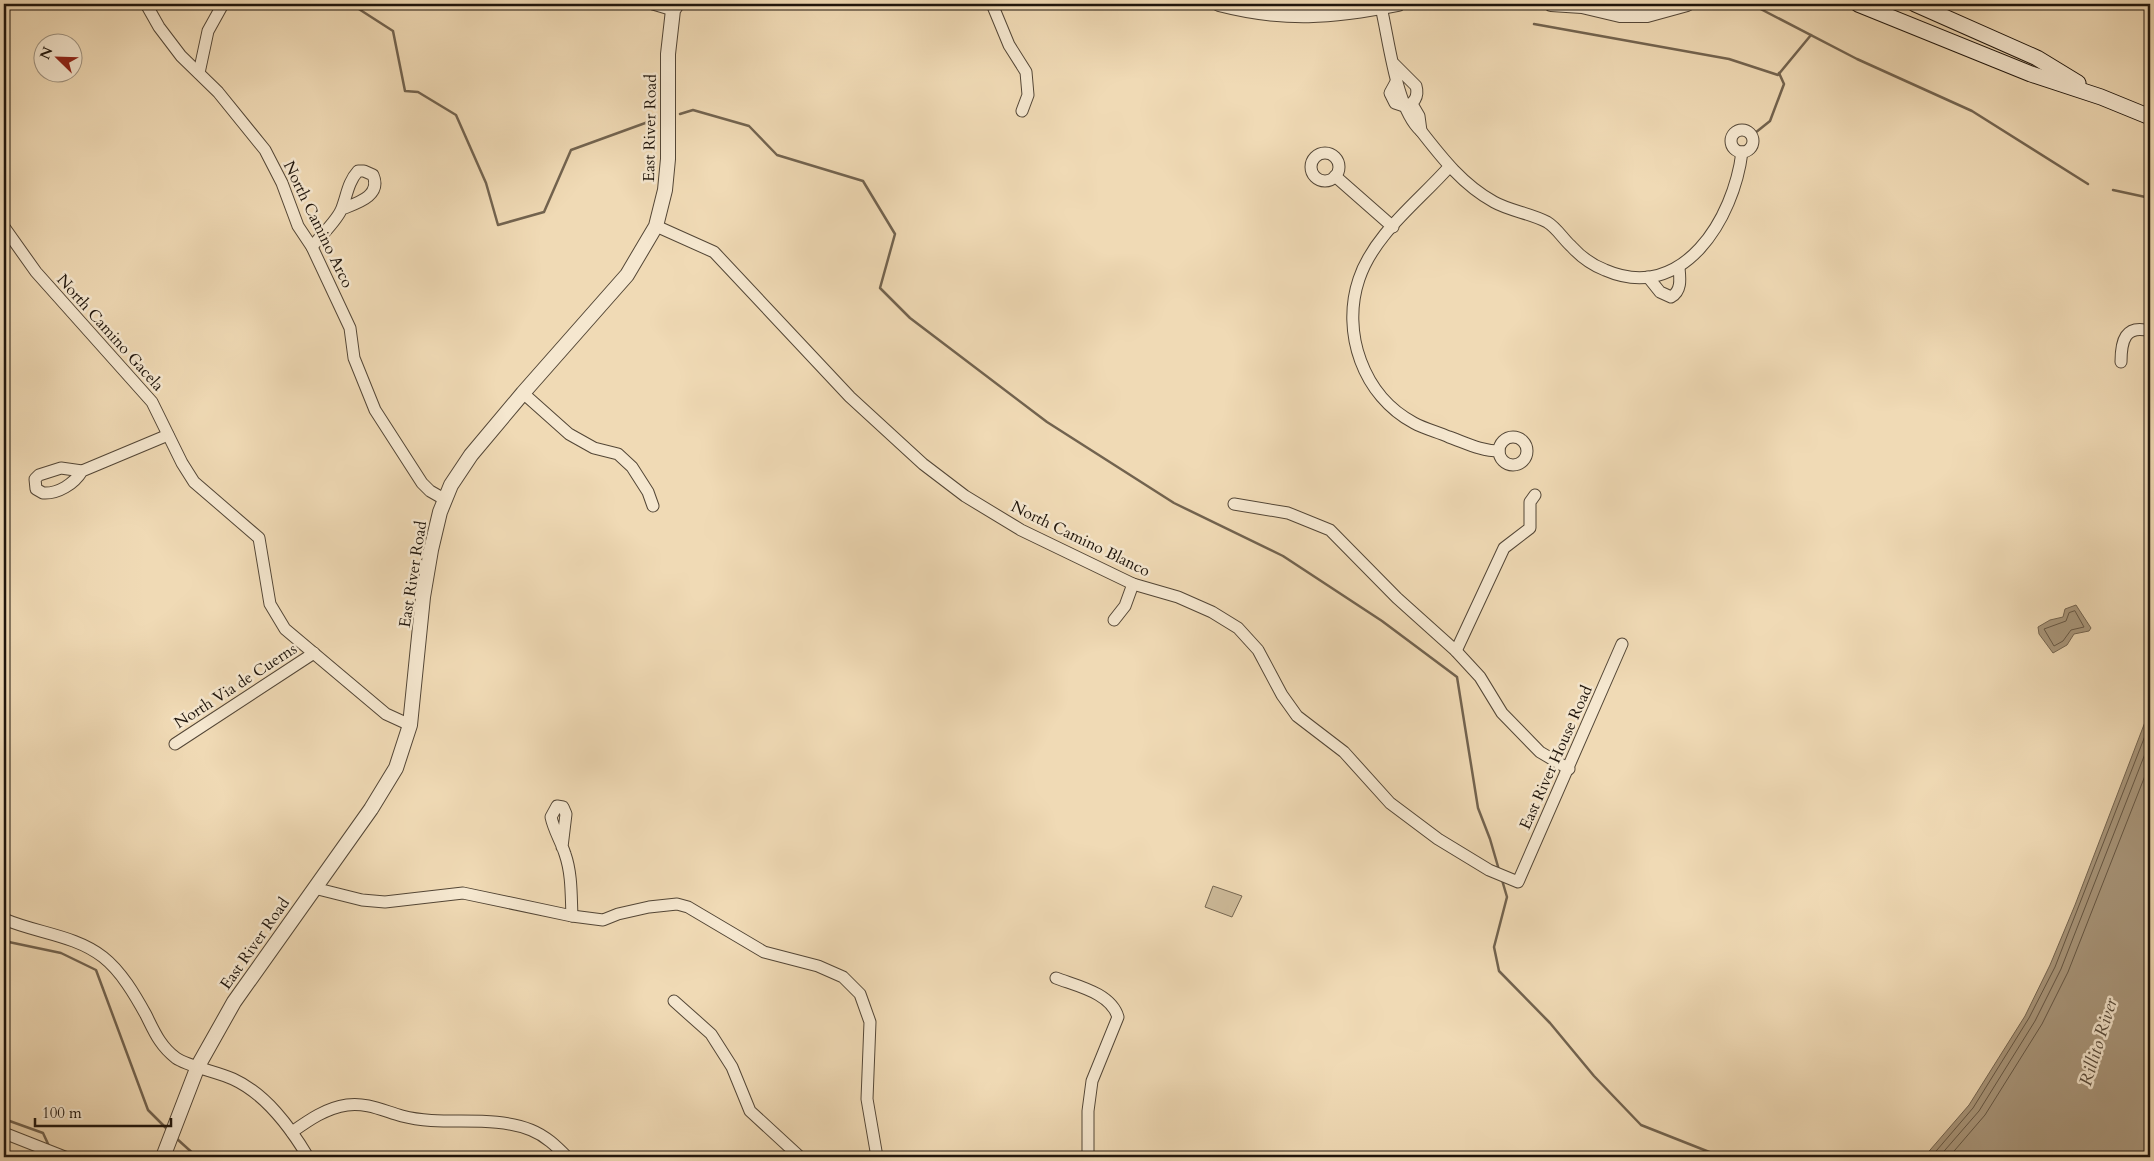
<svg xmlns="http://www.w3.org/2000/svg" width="2154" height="1161" viewBox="0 0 2154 1161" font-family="Cardo,serif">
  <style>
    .green { fill: #ccb998; stroke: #766752 }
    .water { fill: #a9977c; stroke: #72634f }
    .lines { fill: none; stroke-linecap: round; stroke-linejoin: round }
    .shore { stroke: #645644; stroke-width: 1 }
    .stream { stroke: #72634f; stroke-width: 2.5 }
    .minor-casing { stroke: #534636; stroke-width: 13 }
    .tertiary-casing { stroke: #534636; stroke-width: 16 }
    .secondary-casing { stroke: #1f150c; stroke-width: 17 }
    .minor { stroke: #f5e7cf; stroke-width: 11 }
    .tertiary { stroke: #f5e7cf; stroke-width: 14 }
    .secondary { stroke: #f5e7cf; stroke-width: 15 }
    .labels { text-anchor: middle; stroke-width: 5; stroke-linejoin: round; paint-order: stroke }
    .street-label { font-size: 16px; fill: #1f150c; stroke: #f5e7cf }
    .water-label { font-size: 18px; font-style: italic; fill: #564939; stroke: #f5e7cf }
  </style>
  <rect width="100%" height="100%" fill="#f0dab5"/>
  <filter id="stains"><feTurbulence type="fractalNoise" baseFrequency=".004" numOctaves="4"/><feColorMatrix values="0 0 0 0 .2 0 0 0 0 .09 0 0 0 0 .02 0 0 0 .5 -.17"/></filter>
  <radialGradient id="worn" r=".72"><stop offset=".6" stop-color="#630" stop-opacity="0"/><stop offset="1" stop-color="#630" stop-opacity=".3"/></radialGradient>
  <polygon class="green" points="1213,886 1242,896 1232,917 1205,907"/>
  <g class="water">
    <polygon points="2076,605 2091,628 2089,631 2074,634 2067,645 2053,653 2039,634 2038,627 2050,620 2063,617 2065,609"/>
    <polygon points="2150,709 2150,1157 1924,1157 1969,1105 2025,1016 2050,965 2075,905"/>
  </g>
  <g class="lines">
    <g class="shore">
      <polygon points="2075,611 2084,627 2071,630 2063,641 2054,646 2044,629 2066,621 2069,613"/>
      <polyline points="1931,1157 1973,1108 2029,1018 2055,967 2150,723"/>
      <polyline points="1939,1157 1979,1111 2035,1021 2061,969 2150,741"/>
      <polyline points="1949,1157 1985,1115 2042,1024 2068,972 2150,763"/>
    </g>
    <g class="stream">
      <polyline points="351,4 393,31 405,91 418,92 456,115 486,183 498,225 544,212 571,150 648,122"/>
      <polyline points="1751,4 1857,59 1972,111 2088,184"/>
      <polyline points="1534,24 1729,59 1778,75 1811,35"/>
      <polyline points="680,114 693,110 749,126 777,155 863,181 895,234 880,288 910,318 1047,422 1174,503 1283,556 1382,621 1457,677 1478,808 1490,839 1499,870"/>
      <polyline points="1755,133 1770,121 1784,84 1779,73"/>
      <polyline points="2113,190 2150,198"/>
      <polyline points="1502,880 1507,897 1494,947 1499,971 1550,1023 1594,1076 1641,1125 1722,1157"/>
      <polyline points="4,941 61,953 96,970 148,1110 169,1131"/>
      <polyline points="4,1119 43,1133 49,1146"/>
      <polyline points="176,1138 197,1157"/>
    </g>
    <g class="minor-casing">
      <g id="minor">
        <polyline points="146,4 159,27 181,56 218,92 265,150 282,183 298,226 312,247 350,328 354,358 375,410 422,483 430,491 444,499"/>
        <polyline points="653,4 673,10"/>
        <polyline points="992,4 1009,45 1026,72 1028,95 1022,111"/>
        <path d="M1381,7C1389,40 1396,109 1421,131L1419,116L1412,104"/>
        <path d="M1394,64L1416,86C1419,96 1414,105 1404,106L1395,103L1390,93L1396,82"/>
        <polyline points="199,73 208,31 223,4"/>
        <circle cx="1742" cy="141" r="11"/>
        <path d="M1421,131C1442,158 1463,185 1494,202C1510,211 1530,213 1547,222C1557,228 1563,239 1571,246C1580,256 1592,265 1605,270C1683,304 1734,218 1742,152"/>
        <circle cx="1325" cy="167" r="14"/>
        <path d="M1449,167C1419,201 1374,234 1359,279C1341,332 1363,396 1414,423C1425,429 1438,432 1449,437C1466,443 1481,451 1499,451"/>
        <polyline points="1335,176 1393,227"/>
        <polyline points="656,226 714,252 850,397 923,464 965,496 1021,530 1133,584 1178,597 1212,612 1238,628 1258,650 1282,695 1297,716 1344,752 1390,803 1438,839 1489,870 1518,882 1622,644"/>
        <polyline points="4,227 36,272 152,402 182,463 194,482 259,538 270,604 285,629 386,714 410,725"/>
        <path d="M312,247C320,236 338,220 342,208C347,195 348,182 358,171H364L373,175C382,196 357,203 342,209"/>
        <path d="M1648,277L1660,292L1671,297C1682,291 1680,278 1679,268"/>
        <path d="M2121,362C2121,341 2125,324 2150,331"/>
        <polyline points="523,393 569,434 594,448 618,454 632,467 648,492 653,506"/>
        <circle cx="1513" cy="451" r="14"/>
        <path d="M82,471C74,484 58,494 43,493L36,489L35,479L39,475L61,468L82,471L168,435"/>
        <polyline points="1234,504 1288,513 1330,530 1397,598 1456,651 1480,677 1502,713 1540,752 1569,769"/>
        <polyline points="1114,620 1125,606 1133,584"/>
        <polyline points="1456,651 1504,548 1530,528 1530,502 1535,495"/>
        <polyline points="175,744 314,653"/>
        <path d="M562,847L566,814L563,807L557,806L551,817C554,831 561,841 565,854C572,874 571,896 572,916"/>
        <polyline points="314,888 362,900 385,902 463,893 572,916 603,920 618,914 649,907 677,904 688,907 764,952 818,966 843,977 860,994 870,1022 867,1099 877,1157"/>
        <path d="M4,919C36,933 75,935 103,957C121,971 135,995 146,1015C154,1031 160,1046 176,1058C187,1066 218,1072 233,1079C266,1094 290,1127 308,1157"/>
        <path d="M1056,978C1077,986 1111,993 1118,1017L1092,1081L1088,1111V1157"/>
        <polyline points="674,1001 711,1034 732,1067 750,1111 800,1157"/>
        <path d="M292,1132C309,1120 326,1108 347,1105C366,1102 384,1111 402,1116C444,1127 491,1114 531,1130C546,1136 556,1146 567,1157"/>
        <polyline points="4,1133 65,1157"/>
      </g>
    </g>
    <g class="tertiary-casing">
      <g id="tertiary">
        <path d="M1219,4C1285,21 1332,17 1398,4"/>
        <polyline points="1551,4 1582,6 1620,15 1647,15 1687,4"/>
        <polyline points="163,1157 198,1066 234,1002 371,809 396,768 410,725 423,597 431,550 440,512 451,485 471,455 523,393 627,275 656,226 665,190 668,159 668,54 673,10 677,4"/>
      </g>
    </g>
    <g class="secondary-casing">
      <g id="secondary">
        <polyline points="1858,4 2031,74 2101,97 2150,117"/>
        <polyline points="1915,4 2037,58 2078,83"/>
      </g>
    </g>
    <use href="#minor" class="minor"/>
    <use href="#tertiary" class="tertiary"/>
    <use href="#secondary" class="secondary"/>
  </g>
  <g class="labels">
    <g class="street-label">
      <text transform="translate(649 128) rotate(-89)" y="6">East River Road</text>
      <text transform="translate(319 224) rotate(64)" y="6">North Camino Arco</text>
      <text transform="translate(111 332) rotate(48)" y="6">North Camino Gacela</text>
      <text transform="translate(1081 538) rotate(26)" y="6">North Camino Blanco</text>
      <text transform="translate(412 574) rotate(-81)" y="6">East River Road</text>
      <text transform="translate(235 685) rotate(-33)" y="6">North Via de Cuerns</text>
      <text transform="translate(1555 757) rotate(-66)" y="6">East River House Road</text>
      <text transform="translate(254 943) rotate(-55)" y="6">East River Road</text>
    </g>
    <g class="water-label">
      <text transform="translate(2098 1042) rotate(-73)" y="6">Rillito River</text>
    </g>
  </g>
  <rect width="2154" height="1161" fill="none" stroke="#f0dab5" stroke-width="20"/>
  <rect x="5" y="5" width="2144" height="1151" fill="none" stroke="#1f150c" stroke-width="2.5"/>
  <rect x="10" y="10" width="2134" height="1141" fill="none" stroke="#1f150c"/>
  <g transform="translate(58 58) rotate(293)"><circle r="24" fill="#f5e7cf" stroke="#9f9381"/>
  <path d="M0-4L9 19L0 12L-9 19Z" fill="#8f2418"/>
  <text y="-8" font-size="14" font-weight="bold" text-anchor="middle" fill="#1f150c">N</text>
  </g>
  <path d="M35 1118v8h136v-8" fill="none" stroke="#1f150c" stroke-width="2.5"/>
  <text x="42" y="1118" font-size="15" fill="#1f150c" stroke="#f5e7cf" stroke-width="4" paint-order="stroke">100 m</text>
  <rect width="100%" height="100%" filter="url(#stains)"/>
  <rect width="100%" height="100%" fill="url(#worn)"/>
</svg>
